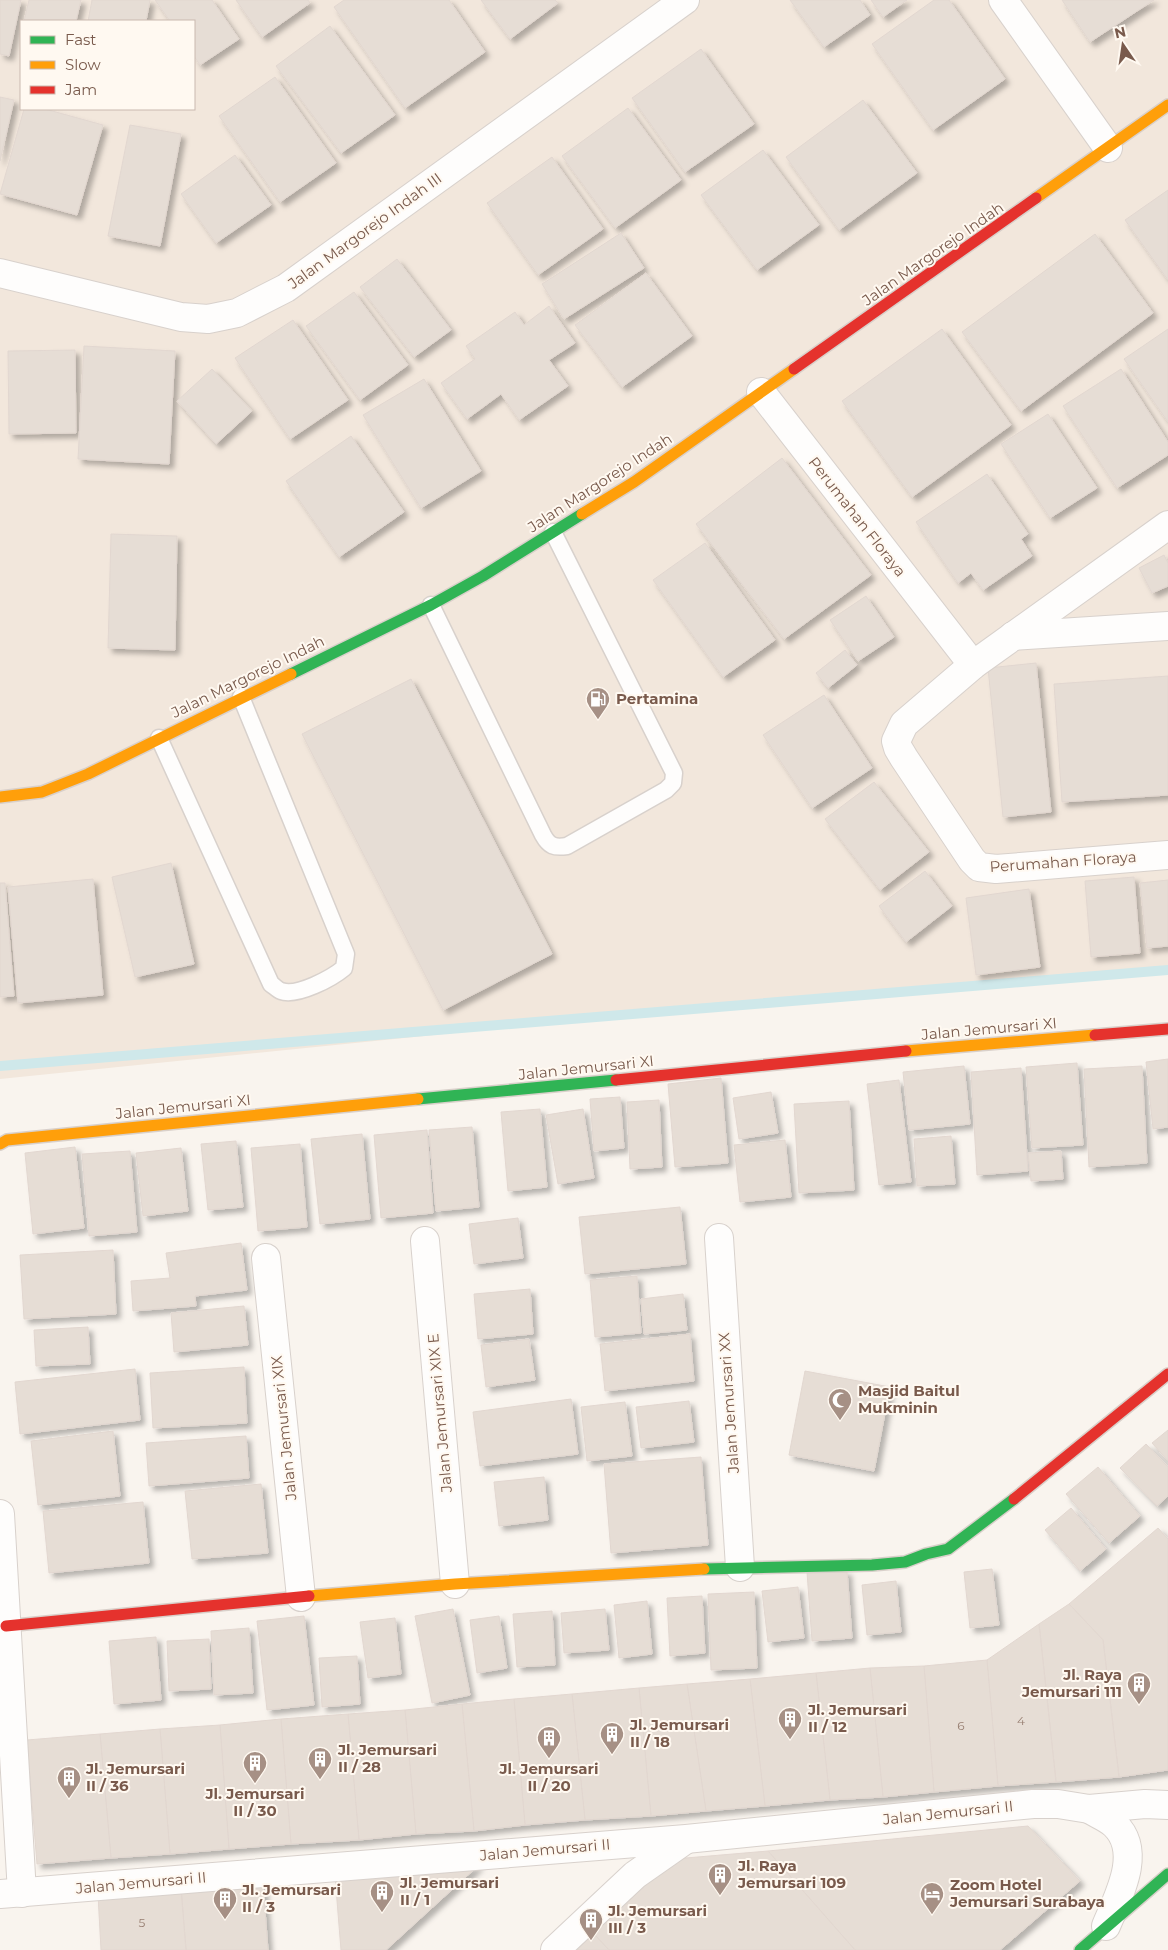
<svg xmlns="http://www.w3.org/2000/svg" width="1168" height="1950" viewBox="0 0 1168 1950" font-family="Montserrat,sans-serif">
  <style>
    .residential { fill: #f2e7dc; fill-rule: evenodd }
    .lines { fill: none; stroke-linecap: round; stroke-linejoin: round }
    .stream { stroke: #cfe8ea; stroke-width: 10 }
    .building { fill: #e6ddd5; stroke: #e2d7d0; filter: url(#shadow) }
    .lane-casing { stroke: #d8d1cc; stroke-width: 19 }
    .street-casing { stroke: #d8d1cc; stroke-width: 30 }
    .fast-casing { stroke: #d9d0ca; stroke-width: 14 }
    .slow-casing { stroke: #d9d0ca; stroke-width: 14 }
    .jam-casing { stroke: #d9d0ca; stroke-width: 14 }
    .lane { stroke: #fefdfc; stroke-width: 16 }
    .street { stroke: #fefdfc; stroke-width: 28 }
    .fast { stroke: #30b455; stroke-width: 11 }
    .slow { stroke: #ff9f0a; stroke-width: 11 }
    .jam { stroke: #e5322d; stroke-width: 11 }
    .labels { text-anchor: middle; stroke-width: 4; stroke-linejoin: round; paint-order: stroke }
    .number-label { font-size: 12px; fill: #967d70 }
    .street-label { font-size: 15px; fill: #795a4c; stroke: #fff9f1 }
    .poi-label { font-size: 15px; font-weight: bold; fill: #795a4c; stroke: #fff9f1; text-anchor: start }
  </style>
  <defs>
    <filter id="shadow"><feDropShadow dx="4.5" dy="4.5" stdDeviation="2.5" flood-color="#0004"/></filter>
  </defs>
  <rect width="100%" height="100%" fill="#f9f4ee"/>
  <path class="residential" d="M0,0H1168V973L699,1008L0,1079ZM21,21H194V109H21Z"/>
  <g class="lines">
    <polyline class="stream" points="0,1066 1168,970"/>
  </g>
  <g class="building">
    <polygon points="0,0 21,0 9,56 0,54"/>
    <polygon points="29,0 81,0 76,21 24,21"/>
    <polygon points="92,0 150,0 146,21 88,21"/>
    <polygon points="155,0 212,0 239,39 200,65 194,56 194,21 170,21"/>
    <polygon points="236,0 308,0 310,3 262,37"/>
    <polygon points="344,0 449,0 485,52 405,108 334,7"/>
    <polygon points="481,0 555,0 558,3 510,39"/>
    <polygon points="790,0 860,0 870,15 824,47"/>
    <polygon points="871,0 907,0 883,17"/>
    <polygon points="934,0 949,0 1005,79 933,130 872,44"/>
    <polygon points="1062,0 1154,0 1090,42"/>
    <polygon points="330,26 395,115 341,153 276,66"/>
    <polygon points="701,49 754,124 685,172 632,98"/>
    <polygon points="275,77 336,163 280,202 219,116"/>
    <polygon points="0,97 14,100 0,161"/>
    <polygon points="863,100 917,173 839,230 786,157"/>
    <polygon points="628,108 681,180 615,228 562,156"/>
    <polygon points="24,109 45,109 103,125 77,215 0,194"/>
    <polygon points="130,125 181,134 160,246 108,236"/>
    <polygon points="763,150 819,225 757,270 701,195"/>
    <polygon points="235,155 271,205 216,243 181,194"/>
    <polygon points="552,157 603,229 538,275 487,203"/>
    <polygon points="1168,190 1168,280 1125,220"/>
    <polygon points="621,233 644,268 564,319 542,284"/>
    <polygon points="1095,234 1153,313 1021,411 962,332"/>
    <polygon points="397,259 451,330 414,357 360,287"/>
    <polygon points="646,273 692,336 622,387 575,325"/>
    <polygon points="354,292 408,365 360,400 306,326"/>
    <polygon points="549,306 575,343 549,360 568,386 519,420 501,394 467,419 441,383 475,359 466,346 515,312 524,325"/>
    <polygon points="293,320 348,400 290,439 235,358"/>
    <polygon points="942,329 1011,425 912,497 842,401"/>
    <polygon points="1168,329 1168,422 1124,359"/>
    <polygon points="84,346 175,351 169,464 78,459"/>
    <polygon points="75,350 76,433 9,434 8,351"/>
    <polygon points="212,369 252,411 216,444 177,401"/>
    <polygon points="1121,369 1168,442 1168,455 1117,488 1063,406"/>
    <polygon points="424,379 481,471 421,508 363,415"/>
    <polygon points="1048,414 1097,488 1050,518 1001,444"/>
    <polygon points="351,436 404,512 339,557 286,481"/>
    <polygon points="782,458 871,575 784,639 696,524"/>
    <polygon points="987,474 1028,534 1021,539 1032,556 983,590 971,573 958,583 916,522"/>
    <polygon points="111,534 177,536 175,650 108,648"/>
    <polygon points="705,543 775,640 723,677 653,580"/>
    <polygon points="1164,555 1168,563 1168,586 1152,593 1139,568"/>
    <polygon points="866,596 894,637 858,661 830,620"/>
    <polygon points="845,650 857,665 828,688 816,673"/>
    <polygon points="1036,663 1051,812 1003,817 988,668"/>
    <polygon points="1168,676 1168,795 1062,802 1054,684"/>
    <polygon points="411,679 552,954 443,1010 302,734"/>
    <polygon points="824,695 872,768 812,808 763,735"/>
    <polygon points="874,782 929,852 880,890 825,819"/>
    <polygon points="171,863 194,964 135,977 112,877"/>
    <polygon points="925,871 952,906 906,942 879,906"/>
    <polygon points="1134,877 1140,953 1091,957 1085,881"/>
    <polygon points="93,879 103,995 18,1003 8,887"/>
    <polygon points="1168,880 1168,946 1147,948 1140,883"/>
    <polygon points="0,883 5,883 14,996 0,997"/>
    <polygon points="1029,889 1040,967 976,975 966,898"/>
    <polygon points="1168,1059 1168,1127 1153,1129 1146,1062"/>
    <polygon points="1077,1063 1083,1145 1032,1148 1026,1067"/>
    <polygon points="964,1066 970,1124 909,1130 903,1072"/>
    <polygon points="1142,1066 1147,1163 1089,1167 1084,1069"/>
    <polygon points="1021,1068 1028,1171 977,1175 971,1072"/>
    <polygon points="721,1078 728,1163 675,1167 668,1084"/>
    <polygon points="899,1080 911,1182 879,1185 867,1084"/>
    <polygon points="771,1092 778,1133 739,1139 733,1098"/>
    <polygon points="620,1097 624,1148 594,1151 590,1099"/>
    <polygon points="659,1100 662,1167 630,1169 627,1102"/>
    <polygon points="849,1101 854,1190 799,1193 794,1104"/>
    <polygon points="540,1109 547,1187 508,1191 501,1112"/>
    <polygon points="583,1109 594,1178 558,1184 546,1115"/>
    <polygon points="472,1127 479,1207 436,1211 429,1130"/>
    <polygon points="427,1130 433,1213 381,1218 374,1135"/>
    <polygon points="362,1134 370,1219 320,1224 311,1139"/>
    <polygon points="951,1136 955,1184 917,1186 914,1139"/>
    <polygon points="785,1140 791,1197 740,1202 734,1145"/>
    <polygon points="236,1141 243,1207 208,1210 201,1144"/>
    <polygon points="300,1144 307,1227 258,1231 251,1148"/>
    <polygon points="75,1147 84,1228 33,1234 25,1153"/>
    <polygon points="181,1148 188,1211 143,1216 136,1153"/>
    <polygon points="130,1151 137,1232 89,1236 82,1154"/>
    <polygon points="1061,1151 1063,1179 1031,1181 1028,1153"/>
    <polygon points="680,1207 686,1264 585,1274 579,1217"/>
    <polygon points="518,1218 523,1258 474,1264 469,1224"/>
    <polygon points="241,1243 247,1290 195,1296 196,1306 133,1311 131,1281 170,1278 166,1253"/>
    <polygon points="113,1250 116,1314 24,1319 20,1255"/>
    <polygon points="637,1276 641,1333 595,1337 590,1280"/>
    <polygon points="530,1289 533,1334 478,1339 474,1294"/>
    <polygon points="683,1294 687,1330 644,1334 641,1299"/>
    <polygon points="244,1306 248,1345 174,1352 171,1313"/>
    <polygon points="88,1327 90,1364 36,1366 34,1330"/>
    <polygon points="690,1334 694,1381 605,1391 600,1344"/>
    <polygon points="529,1339 535,1380 486,1387 481,1345"/>
    <polygon points="244,1367 247,1423 153,1428 150,1373"/>
    <polygon points="135,1369 140,1420 20,1434 15,1382"/>
    <polygon points="805,1371 890,1387 874,1471 789,1455"/>
    <polygon points="571,1399 578,1454 480,1466 473,1412"/>
    <polygon points="689,1401 694,1442 641,1448 636,1407"/>
    <polygon points="625,1402 632,1456 587,1461 581,1407"/>
    <polygon points="1168,1430 1168,1461 1152,1443"/>
    <polygon points="113,1431 120,1496 38,1505 31,1441"/>
    <polygon points="246,1436 249,1478 149,1486 146,1443"/>
    <polygon points="1146,1444 1168,1467 1168,1496 1157,1506 1120,1468"/>
    <polygon points="701,1457 708,1545 611,1553 604,1464"/>
    <polygon points="1098,1467 1140,1516 1109,1543 1066,1494"/>
    <polygon points="544,1477 548,1520 499,1526 494,1482"/>
    <polygon points="261,1484 268,1553 192,1559 185,1491"/>
    <polygon points="143,1502 149,1563 49,1573 43,1511"/>
    <polygon points="1071,1508 1106,1549 1080,1571 1045,1530"/>
    <polygon points="1158,1528 1168,1539 1168,1770 1119,1777 1103,1640 1069,1604"/>
    <polygon points="992,1569 999,1625 970,1628 964,1572"/>
    <polygon points="847,1571 852,1638 812,1641 807,1572"/>
    <polygon points="896,1581 901,1632 867,1635 862,1585"/>
    <polygon points="798,1587 804,1638 768,1642 762,1591"/>
    <polygon points="754,1592 757,1668 711,1670 708,1594"/>
    <polygon points="702,1596 705,1653 670,1656 667,1598"/>
    <polygon points="647,1601 652,1654 619,1658 614,1605"/>
    <polygon points="1069,1604 1103,1640 1119,1777 1056,1782 1039,1624"/>
    <polygon points="453,1609 470,1695 432,1703 415,1616"/>
    <polygon points="605,1609 609,1650 564,1653 561,1613"/>
    <polygon points="552,1611 555,1665 517,1667 513,1614"/>
    <polygon points="304,1616 314,1705 267,1710 257,1621"/>
    <polygon points="499,1616 507,1668 477,1673 470,1620"/>
    <polygon points="395,1618 401,1674 368,1678 360,1622"/>
    <polygon points="1039,1624 1056,1782 998,1786 987,1660"/>
    <polygon points="249,1628 253,1693 214,1695 211,1631"/>
    <polygon points="156,1637 161,1700 114,1704 109,1641"/>
    <polygon points="209,1639 211,1689 169,1691 167,1641"/>
    <polygon points="357,1656 360,1704 322,1707 319,1658"/>
    <polygon points="987,1660 998,1786 934,1792 924,1666"/>
    <polygon points="924,1666 934,1792 883,1797 870,1668"/>
    <polygon points="870,1668 883,1797 830,1800 816,1673"/>
    <polygon points="816,1673 830,1800 765,1806 750,1679"/>
    <polygon points="750,1679 765,1806 706,1811 687,1684"/>
    <polygon points="687,1684 706,1811 651,1816 639,1688"/>
    <polygon points="639,1688 651,1816 585,1820 572,1694"/>
    <polygon points="572,1694 585,1820 525,1825 514,1699"/>
    <polygon points="514,1699 525,1825 474,1831 462,1704"/>
    <polygon points="462,1704 474,1831 416,1834 405,1710"/>
    <polygon points="405,1710 416,1834 359,1840 348,1714"/>
    <polygon points="348,1714 359,1840 291,1844 281,1719"/>
    <polygon points="281,1719 291,1844 229,1849 220,1725"/>
    <polygon points="220,1725 229,1849 170,1854 160,1729"/>
    <polygon points="160,1729 170,1854 111,1858 100,1734"/>
    <polygon points="100,1734 111,1858 37,1864 27,1740"/>
    <polygon points="1028,1826 1080,1881 1000,1950 855,1950 768,1851"/>
    <polygon points="768,1851 855,1950 609,1950 592,1932 674,1859"/>
    <polygon points="479,1865 386,1950 341,1950 335,1876"/>
    <polygon points="263,1883 268,1950 186,1950 181,1889"/>
    <polygon points="181,1889 186,1950 101,1950 98,1895"/>
    <polygon points="592,1932 609,1950 572,1950"/>
  </g>
  <g class="lines">
    <g class="lane-casing">
      <g id="lane">
        <path d="M431,605L543,835C549,846 554,848 567,846L666,790L673,783L674,773L553,532"/>
        <path d="M159,738L271,984C274,986 278,990 281,991C297,997 332,978 344,968L346,954L241,697"/>
      </g>
    </g>
    <g class="street-casing">
      <g id="street">
        <polyline points="1003,0 1108,148"/>
        <polyline points="0,273 181,317 208,319 237,313 286,288 685,0"/>
        <polyline points="761,392 973,665"/>
        <polyline points="1168,525 973,665 904,724 896,741 898,748 904,758 972,860 979,867 996,869 1168,855"/>
        <polyline points="1013,636 1168,626"/>
        <polyline points="719,1238 740,1567"/>
        <polyline points="425,1241 455,1584"/>
        <polyline points="266,1258 301,1597"/>
        <polyline points="0,1514 22,1893"/>
        <path d="M1089,1809C1097,1814 1108,1818 1115,1825C1143,1852 1118,1897 1106,1926"/>
        <polyline points="0,1894 686,1839 1033,1804 1058,1804 1089,1809 1145,1804 1168,1805"/>
        <polyline points="555,1950 635,1875 685,1840"/>
      </g>
    </g>
    <g class="fast-casing">
      <g id="fast">
        <polyline points="291,674 431,605 483,576 582,514"/>
        <polyline points="418,1099 616,1080"/>
        <polyline points="704,1569 872,1565 905,1562 926,1554 948,1549 1014,1499"/>
        <polyline points="1080,1950 1168,1874"/>
      </g>
    </g>
    <g class="slow-casing">
      <g id="slow">
        <polyline points="1036,198 1168,105"/>
        <polyline points="582,514 634,482 794,369"/>
        <polyline points="0,797 42,792 88,774 291,674"/>
        <polyline points="906,1051 1095,1035"/>
        <polyline points="0,1144 7,1140 418,1099"/>
        <polyline points="309,1596 455,1584 704,1569"/>
      </g>
    </g>
    <g class="jam-casing">
      <g id="jam">
        <polyline points="794,369 1036,198"/>
        <polyline points="1095,1035 1168,1029"/>
        <polyline points="616,1080 906,1051"/>
        <polyline points="1014,1499 1168,1374"/>
        <polyline points="6,1626 309,1596"/>
      </g>
    </g>
    <use href="#lane" class="lane"/>
    <use href="#street" class="street"/>
    <use href="#fast" class="fast"/>
    <use href="#slow" class="slow"/>
    <use href="#jam" class="jam"/>
  </g>
  <defs>
    <g id="fuel-pin" transform="scale(1.25)"><path d="M0 17L-7.5 6A9.5 9.5 0 1 1 7.5 6Z" fill="#a69085" stroke="#fff9f1"/><path d="M-5.5-6h7V0h2V4h1.3V-2.5L3-4.5l.8-.8L6-3V5H2.5V1h-1V6h-7ZM-4.2-4.7v3.2H.2V-4.7Z" fill="#fff"/></g>
    <g id="mosque-pin" transform="scale(1.25)"><path d="M0 17L-7.5 6A9.5 9.5 0 1 1 7.5 6Z" fill="#a69085" stroke="#fff9f1"/><path d="M3.5-4.9A6 6 0 1 0 3.5 4.9A5 5 0 1 1 3.5-4.9Z" fill="#fff"/></g>
    <g id="building-pin" transform="scale(1.25)"><path d="M0 17L-7.5 6A9.5 9.5 0 1 1 7.5 6Z" fill="#a69085" stroke="#fff9f1"/><path d="M-4-6H4V6H1V3H-1V6H-4ZM-2.5-4.3h1.7v1.8h-1.7ZM.8-4.3h1.7v1.8H.8ZM-2.5-1h1.7V.8h-1.7ZM.8-1h1.7V.8H.8Z" fill="#fff"/></g>
    <g id="hotel-pin" transform="scale(1.25)"><path d="M0 17L-7.5 6A9.5 9.5 0 1 1 7.5 6Z" fill="#a69085" stroke="#fff9f1"/><path d="M-6-4.5h1.5V1H6V5H4.5V3h-9V5H-6ZM-4 0a1.8 1.8 0 1 1 3.6 0ZM.5 0V-2.5h3Q6-2.5 6 0Z" fill="#fff"/></g>
  </defs>
  <g fill-rule="evenodd">
    <use href="#fuel-pin" x="598" y="699"/>
    <use href="#mosque-pin" x="840" y="1400"/>
    <use href="#building-pin" x="1139" y="1684"/>
    <use href="#building-pin" x="790" y="1719"/>
    <use href="#building-pin" x="612" y="1734"/>
    <use href="#building-pin" x="549" y="1738"/>
    <use href="#building-pin" x="320" y="1759"/>
    <use href="#building-pin" x="255" y="1763"/>
    <use href="#building-pin" x="69" y="1778"/>
    <use href="#building-pin" x="720" y="1875"/>
    <use href="#building-pin" x="382" y="1892"/>
    <use href="#hotel-pin" x="932" y="1894"/>
    <use href="#building-pin" x="225" y="1899"/>
    <use href="#building-pin" x="591" y="1920"/>
  </g>
  <g class="labels">
    <g class="number-label">
      <text x="1021" y="1725">4</text>
      <text x="961" y="1730">6</text>
      <text x="142" y="1927">5</text>
    </g>
    <g class="street-label">
      <text transform="translate(365 231) rotate(-36)" y="5">Jalan Margorejo Indah III</text>
      <text transform="translate(933 254) rotate(-35)" y="5">Jalan Margorejo Indah</text>
      <text transform="translate(600 483) rotate(-33)" y="5">Jalan Margorejo Indah</text>
      <text transform="translate(857 517) rotate(52)" y="5">Perumahan Floraya</text>
      <text transform="translate(248 677) rotate(-26)" y="5">Jalan Margorejo Indah</text>
      <text transform="translate(1063 862) rotate(-4)" y="5">Perumahan Floraya</text>
      <text transform="translate(989 1029) rotate(-5)" y="5">Jalan Jemursari XI</text>
      <text transform="translate(586 1068) rotate(-6)" y="5">Jalan Jemursari XI</text>
      <text transform="translate(183 1107) rotate(-6)" y="5">Jalan Jemursari XI</text>
      <text transform="translate(729 1403) rotate(-94)" y="5">Jalan Jemursari XX</text>
      <text transform="translate(440 1413) rotate(-95)" y="5">Jalan Jemursari XIX E</text>
      <text transform="translate(284 1428) rotate(-96)" y="5">Jalan Jemursari XIX</text>
      <text transform="translate(948 1813) rotate(-6)" y="5">Jalan Jemursari II</text>
      <text transform="translate(545 1850) rotate(-5)" y="5">Jalan Jemursari II</text>
      <text transform="translate(141 1883) rotate(-5)" y="5">Jalan Jemursari II</text>
    </g>
    <g class="poi-label">
      <text x="616" y="704">Pertamina</text>
      <text x="858" y="1396">Masjid Baitul<tspan x="858" dy="17">Mukminin</tspan></text>
      <text x="1122" y="1680" text-anchor="end">Jl. Raya<tspan x="1122" dy="17">Jemursari 111</tspan></text>
      <text x="808" y="1715">Jl. Jemursari<tspan x="808" dy="17">II / 12</tspan></text>
      <text x="630" y="1730">Jl. Jemursari<tspan x="630" dy="17">II / 18</tspan></text>
      <text x="338" y="1755">Jl. Jemursari<tspan x="338" dy="17">II / 28</tspan></text>
      <text x="86" y="1774">Jl. Jemursari<tspan x="86" dy="17">II / 36</tspan></text>
      <text x="549" y="1774" text-anchor="middle">Jl. Jemursari<tspan x="549" dy="17">II / 20</tspan></text>
      <text x="255" y="1799" text-anchor="middle">Jl. Jemursari<tspan x="255" dy="17">II / 30</tspan></text>
      <text x="738" y="1871">Jl. Raya<tspan x="738" dy="17">Jemursari 109</tspan></text>
      <text x="400" y="1888">Jl. Jemursari<tspan x="400" dy="17">II / 1</tspan></text>
      <text x="950" y="1890">Zoom Hotel<tspan x="950" dy="17">Jemursari Surabaya</tspan></text>
      <text x="242" y="1895">Jl. Jemursari<tspan x="242" dy="17">II / 3</tspan></text>
      <text x="608" y="1916">Jl. Jemursari<tspan x="608" dy="17">III / 3</tspan></text>
    </g>
  </g>
  <rect x="20" y="20" width="175" height="90" fill="#fff9f1" stroke="#c9b9af"/>
  <rect x="30" y="36" width="25" height="8" fill="#30b455" stroke="#c9b9af"/>
  <text x="65" y="45" font-size="15" fill="#795a4c">Fast</text>
  <rect x="30" y="61" width="25" height="8" fill="#ff9f0a" stroke="#c9b9af"/>
  <text x="65" y="70" font-size="15" fill="#795a4c">Slow</text>
  <rect x="30" y="86" width="25" height="8" fill="#e5322d" stroke="#c9b9af"/>
  <text x="65" y="95" font-size="15" fill="#795a4c">Jam</text>
  <g transform="translate(1123 45) rotate(347)" stroke="#fff9f1" stroke-width="4" paint-order="stroke">
  <path d="M0-4L9 19L0 12L-9 19Z" fill="#795a4c"/>
  <text y="-8" font-size="14" font-weight="bold" text-anchor="middle" fill="#795a4c">N</text>
  </g>
</svg>
